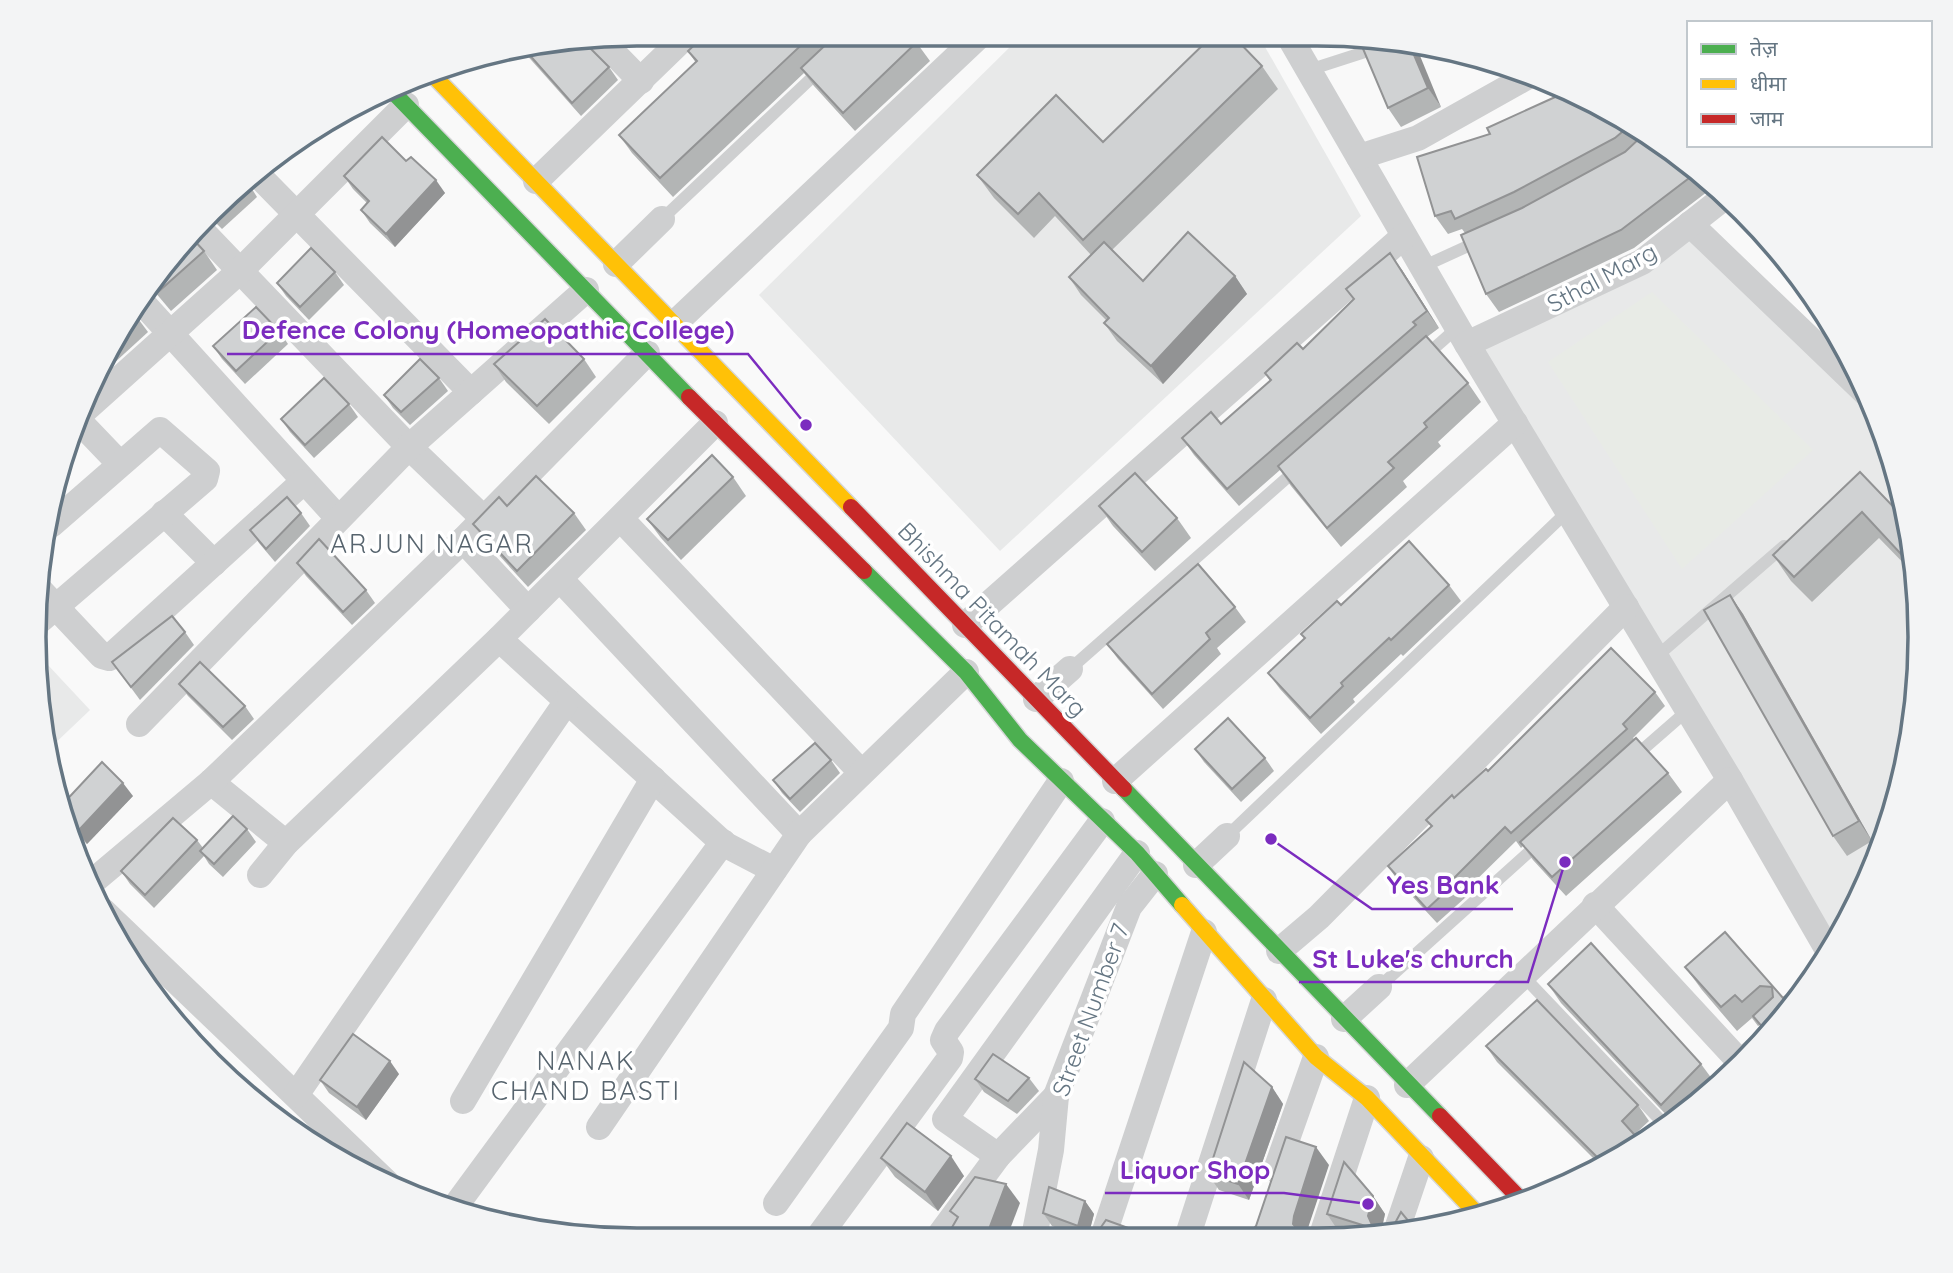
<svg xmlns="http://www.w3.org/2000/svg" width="1953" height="1273" viewBox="0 0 1953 1273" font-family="Quicksand,'Noto Sans Devanagari',sans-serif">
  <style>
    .built { fill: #e8e9e9 }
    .green { fill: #e8ebe6 }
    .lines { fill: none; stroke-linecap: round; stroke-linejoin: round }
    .fast-casing { stroke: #d5d6d7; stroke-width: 19 }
    .slow-casing { stroke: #d5d6d7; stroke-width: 19 }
    .jam-casing { stroke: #d5d6d7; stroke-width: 19 }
    .lane { stroke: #cecfd0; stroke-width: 12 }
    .street { stroke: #cecfd0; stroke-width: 26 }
    .fast { stroke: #4caf50; stroke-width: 16 }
    .slow { stroke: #ffc107; stroke-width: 16 }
    .jam { stroke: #c62828; stroke-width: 16 }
    .wall { fill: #b3b5b5 }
    .shaded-wall { fill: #929394 }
    .building { fill: #d0d2d3; stroke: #929394; stroke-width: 2 }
    .labels { text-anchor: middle; stroke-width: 7; stroke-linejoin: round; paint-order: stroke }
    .street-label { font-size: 24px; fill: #657683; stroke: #fff }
    .neighbourhood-label { font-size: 26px; letter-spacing: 2px; fill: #57646e; stroke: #fff }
    .rim { fill: none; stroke: #657683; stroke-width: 3.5 }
    .leader { fill: none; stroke: #7b2cbf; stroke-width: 2.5 }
    .callout-dot { fill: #7b2cbf; stroke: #fff; stroke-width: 2.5 }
    .callout-label { font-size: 26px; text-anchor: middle; font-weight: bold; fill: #7b2cbf; stroke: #fff; stroke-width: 7; stroke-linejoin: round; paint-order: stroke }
  </style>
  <rect width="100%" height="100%" fill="#f9f9f9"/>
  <g class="built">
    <polygon points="1021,36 1260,38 1361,216 1000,551 759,295"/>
    <polygon points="1690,224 1867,394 1899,481 1918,597 1915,716 1888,831 1839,938 1829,952 1467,344"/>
    <polygon points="47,664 90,710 49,749 42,669"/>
  </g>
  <polygon class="green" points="1652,292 1813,450 1682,569 1548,362"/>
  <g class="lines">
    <g class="fast-casing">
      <g id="fast">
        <polyline points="392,91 689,397"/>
        <polyline points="864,571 966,672 1020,740 1137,853 1182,905"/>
        <polyline points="1124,789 1440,1116"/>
      </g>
    </g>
    <g class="slow-casing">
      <g id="slow">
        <polyline points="430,72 851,507"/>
        <polyline points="1182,905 1316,1057 1367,1098 1480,1217"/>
      </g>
    </g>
    <g class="jam-casing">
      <g id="jam">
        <polyline points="689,397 864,571"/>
        <polyline points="851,507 1124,789"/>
        <polyline points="1440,1116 1522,1201"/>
      </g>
    </g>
    <g class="lane">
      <polyline points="1309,70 1402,40"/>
      <polyline points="662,219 820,70"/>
      <polyline points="1422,267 1479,241"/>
      <polyline points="1423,358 1457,328"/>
      <polyline points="1656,657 1784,546"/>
      <polyline points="1070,669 1297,469"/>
      <polyline points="1633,758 1688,710"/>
      <polyline points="1227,836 1568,511"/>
      <polyline points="1523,976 1666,1126"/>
      <polyline points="1379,987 1539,843"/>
      <polyline points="1735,1058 1778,1021"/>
    </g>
    <g class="street">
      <polyline points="1290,38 1467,344 1730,780 1829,952"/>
      <polyline points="600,39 641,81"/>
      <polyline points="1359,157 1418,138 1525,78"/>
      <polyline points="258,175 471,392"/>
      <polyline points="536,181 688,34"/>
      <polyline points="1690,224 1867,394"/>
      <polyline points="200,229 409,447 482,517"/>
      <polyline points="616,264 662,219"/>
      <polyline points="140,300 338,518"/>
      <polyline points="674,324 979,36"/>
      <polyline points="1467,344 1642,262 1726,196"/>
      <polyline points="77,417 241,270 406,105"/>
      <polyline points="76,418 120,464"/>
      <polyline points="164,513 214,563"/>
      <polyline points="621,519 861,772"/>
      <polyline points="463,540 528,610"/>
      <polyline points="560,579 799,834"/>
      <polyline points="37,587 102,656 109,658 303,482"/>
      <polyline points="37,623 205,479 207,471 160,430 51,525"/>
      <polyline points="965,625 1404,236"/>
      <polyline points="499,639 724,844 774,870"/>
      <polyline points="1036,699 1070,669"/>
      <polyline points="139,724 409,447 586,290"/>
      <polyline points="1115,781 1515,423"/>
      <polyline points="211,782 286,843"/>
      <polyline points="1196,865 1227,836"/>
      <polyline points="260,875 286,843 499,639 715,423"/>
      <polyline points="91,883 211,782 463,540 647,353"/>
      <polyline points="1595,905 1740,1062"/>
      <polyline points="103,911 387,1183"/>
      <polyline points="1279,951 1319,917 1626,607"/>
      <polyline points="1344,1019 1379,987"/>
      <polyline points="1407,1085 1730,780"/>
      <polyline points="296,1095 567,701"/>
      <polyline points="463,1101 653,779"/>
      <polyline points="599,1127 799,834 966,672"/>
      <polyline points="998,1156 945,1119 1137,853"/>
      <polyline points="1276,1170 1316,1057"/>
      <polyline points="776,1203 901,1028 903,1014 1061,781"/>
      <polyline points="457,1204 723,842"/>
      <polyline points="1396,1232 1421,1158"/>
      <polyline points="819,1236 950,1058 951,1052 943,1040 947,1031 1102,821"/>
      <polyline points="939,1236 998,1156 1056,1096"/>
      <polyline points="1034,1237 1051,1150 1056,1096 1129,907 1155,874"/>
      <polyline points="1103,1237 1204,932"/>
      <polyline points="1187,1238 1264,1000"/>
      <polyline points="1321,1238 1367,1098"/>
    </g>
    <use href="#fast" class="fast"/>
    <use href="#slow" class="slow"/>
    <use href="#jam" class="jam"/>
  </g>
  <g class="wall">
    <polygon points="706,34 911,35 930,61 855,131 814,86 804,73 673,197 632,153 619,135 696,63 688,51"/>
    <polygon points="1396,38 1441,107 1401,127 1388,108"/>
    <polygon points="587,41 587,45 609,67 618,80 581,116 524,52"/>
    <polygon points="1262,66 1278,89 1112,250 1143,281 1235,276 1247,294 1163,384 1117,341 1104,323 1107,321 1081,295 1069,277 1091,255 1055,216 1034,238 994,198 977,175 1103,142"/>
    <polygon points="1583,95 1716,185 1634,248 1499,312 1486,294 1465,233 1462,229 1448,234 1435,216 1490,134"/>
    <polygon points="406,161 445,193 395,247 370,223 361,210 367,203 353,189 344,176"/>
    <polygon points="249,184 257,197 222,229 212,219"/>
    <polygon points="204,251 217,270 171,311 149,285 158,269"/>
    <polygon points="1402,270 1439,328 1427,337 1468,383 1481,402 1438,442 1441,446 1403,481 1407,487 1341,547 1291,486 1280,470 1239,506 1194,455 1182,438 1221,424 1270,381 1265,373 1303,349 1353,299 1346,289"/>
    <polygon points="335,272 344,285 309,320 286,296 277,283"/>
    <polygon points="133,312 148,332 101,375 99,372"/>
    <polygon points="279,331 288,344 245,384 222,359 213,346"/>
    <polygon points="584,359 596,377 549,424 506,382 494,364"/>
    <polygon points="439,378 448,391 410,425 393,408 384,395"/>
    <polygon points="349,404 358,417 314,458 290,432 281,419"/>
    <polygon points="1860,472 1906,520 1915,575 1879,538 1812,602 1791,581 1773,555"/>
    <polygon points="733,477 746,496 681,560 661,538 647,519"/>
    <polygon points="1099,506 1177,518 1191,538 1155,571 1113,526"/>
    <polygon points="301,513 310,526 275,562 259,543 250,530"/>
    <polygon points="574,513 586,530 528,587 485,540 473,524"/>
    <polygon points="297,563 366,590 375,603 352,625 306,576"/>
    <polygon points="1449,585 1461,601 1403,656 1401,654 1353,699 1355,702 1321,734 1280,689 1268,673 1305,639 1301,634 1341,605"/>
    <polygon points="1730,595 1743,614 1872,841 1847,856 1833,836"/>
    <polygon points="1235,607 1246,622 1217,648 1221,654 1163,709 1118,659 1107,644"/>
    <polygon points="185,632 194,645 140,700 112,662"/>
    <polygon points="179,684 245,706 254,719 232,740 188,696"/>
    <polygon points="1655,692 1665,706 1633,738 1668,773 1682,792 1566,896 1533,860 1523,846 1521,848 1516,841 1463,893 1466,897 1437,923 1398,881 1388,866 1431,826 1426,820 1488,771"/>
    <polygon points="1195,749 1265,758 1274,771 1241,802 1204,762"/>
    <polygon points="831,760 840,773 800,812 782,793 773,780"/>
    <polygon points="133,796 87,844 68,826 60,807"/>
    <polygon points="247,829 256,842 223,877 209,864 204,856 154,908 130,884 121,871 197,840 203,848"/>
    <polygon points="1725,932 1783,998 1770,1035 1768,1037 1760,1025 1758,1026 1752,1018 1737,1031 1702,990 1685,967"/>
    <polygon points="1548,984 1701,1064 1715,1083 1682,1116 1673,1122 1561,1003"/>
    <polygon points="1486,1046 1638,1105 1649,1121 1634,1135 1641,1142 1601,1166 1497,1062"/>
    <polygon points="399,1074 366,1120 329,1093 320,1080"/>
    <polygon points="1029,1078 1039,1091 1017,1114 984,1092 975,1079"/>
    <polygon points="1272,1087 1283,1104 1249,1200 1219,1190 1208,1174"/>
    <polygon points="881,1158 964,1176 938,1211 895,1177"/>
    <polygon points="1373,1196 1385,1214 1382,1228 1387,1229 1415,1229 1358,1238 1339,1232 1327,1214"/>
    <polygon points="1085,1201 1094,1214 1089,1233 1153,1237 1082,1237 1052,1226 1043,1213"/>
  </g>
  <g class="shaded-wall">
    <polygon points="1409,43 1416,46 1441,107 1428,88"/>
    <polygon points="436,180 445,193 395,247 386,234"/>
    <polygon points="1390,253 1402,270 1439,328 1427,311"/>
    <polygon points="1235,276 1247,294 1163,384 1151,366"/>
    <polygon points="1730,595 1743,614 1872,841 1859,821"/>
    <polygon points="123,783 133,796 87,844 78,831"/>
    <polygon points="390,1061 399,1074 366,1120 357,1107"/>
    <polygon points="1272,1087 1283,1104 1249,1200 1238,1184"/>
    <polygon points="1316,1147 1329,1165 1306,1234 1306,1238 1299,1238 1293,1224 1294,1216"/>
    <polygon points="951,1156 964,1176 938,1211 925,1192"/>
    <polygon points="1006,1184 1020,1203 1007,1237 986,1237"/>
    <polygon points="1373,1196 1385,1214 1381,1231 1375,1229 1368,1216"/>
    <polygon points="1085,1201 1094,1214 1088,1237 1086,1237 1078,1226"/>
  </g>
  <g class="building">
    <polygon points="706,34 813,34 660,178 619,135 697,61 688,51"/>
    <polygon points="836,35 911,35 917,42 843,113 801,68"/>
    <polygon points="1211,37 1234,37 1262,66 1083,240 1039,193 1018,214 977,175 1056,95 1103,142"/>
    <polygon points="1374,38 1396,38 1409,43 1428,88 1388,108 1361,44"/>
    <polygon points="584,42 609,67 572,103 526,51"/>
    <polygon points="1567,91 1583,95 1629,126 1615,138 1514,192 1455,219 1451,211 1435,216 1417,157 1490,134 1487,128 1564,93"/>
    <polygon points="1643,135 1697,172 1621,230 1486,294 1461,235 1522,208 1625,152"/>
    <polygon points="382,137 406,161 411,157 436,180 386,234 361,210 369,201 344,176"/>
    <polygon points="1188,232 1235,276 1151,366 1104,323 1109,318 1069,277 1104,242 1143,281"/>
    <polygon points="192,238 204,251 158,292 150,283 158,269"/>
    <polygon points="311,248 335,272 300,307 277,283"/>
    <polygon points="1390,253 1427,311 1413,322 1416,325 1227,489 1182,438 1211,412 1221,424 1271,380 1265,373 1297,343 1303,349 1354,299 1346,289"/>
    <polygon points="256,307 279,331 236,371 213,346"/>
    <polygon points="133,312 139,319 119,337"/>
    <polygon points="545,319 584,359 537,406 494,364"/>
    <polygon points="1426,336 1468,383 1424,423 1427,427 1388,462 1394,468 1327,528 1278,466"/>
    <polygon points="420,359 439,378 401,412 384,395"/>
    <polygon points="324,378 349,404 305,445 281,419"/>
    <polygon points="712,455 733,477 668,540 647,519"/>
    <polygon points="1860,472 1906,520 1913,567 1862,512 1794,577 1773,555"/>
    <polygon points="1135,473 1177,518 1142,552 1099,506"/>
    <polygon points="536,476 574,513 517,571 473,524 499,497 507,506"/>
    <polygon points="287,497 301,513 266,549 250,530"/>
    <polygon points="319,539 366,590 343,612 297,563"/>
    <polygon points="1409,541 1449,585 1391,640 1389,638 1341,683 1343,686 1310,718 1268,673 1305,638 1301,634 1337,601 1341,605"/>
    <polygon points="1198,564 1235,607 1206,633 1210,639 1152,694 1107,644"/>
    <polygon points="1730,595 1859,821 1833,836 1704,610"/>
    <polygon points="172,616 185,632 131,687 112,662"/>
    <polygon points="1611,648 1655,692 1623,724 1627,729 1511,833 1505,827 1453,879 1456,882 1427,909 1388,866 1432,826 1426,820 1452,795 1454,798 1486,769 1488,771"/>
    <polygon points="200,662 245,706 223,727 179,684"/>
    <polygon points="1228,718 1265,758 1232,789 1195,749"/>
    <polygon points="1636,738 1668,773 1552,877 1520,842"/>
    <polygon points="815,743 831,760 790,799 773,780"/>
    <polygon points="102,762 123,783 78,831 65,819 60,807"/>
    <polygon points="233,816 247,829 214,864 200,851"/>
    <polygon points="173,818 197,840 145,895 121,871"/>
    <polygon points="1725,932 1783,998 1815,972 1769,1035 1753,1016 1773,997 1772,987 1760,986 1742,1002 1735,995 1721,1007 1685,967"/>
    <polygon points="1591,943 1701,1064 1661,1105 1548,984"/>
    <polygon points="1537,1000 1638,1105 1622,1121 1641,1142 1604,1164 1486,1046"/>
    <polygon points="353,1034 390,1061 357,1107 320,1080"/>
    <polygon points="993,1054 1029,1078 1008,1101 975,1079"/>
    <polygon points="1244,1062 1272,1087 1238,1184 1208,1174"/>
    <polygon points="907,1123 951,1156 925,1192 881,1158"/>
    <polygon points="1286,1137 1316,1147 1294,1216 1293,1224 1301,1234 1299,1238 1241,1238 1242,1236 1250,1233 1256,1226"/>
    <polygon points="1344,1162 1373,1196 1368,1216 1372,1225 1387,1229 1394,1225 1401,1212 1415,1229 1388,1233 1327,1214"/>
    <polygon points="975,1177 1006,1184 986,1237 947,1236 958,1217 950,1211"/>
    <polygon points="1049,1187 1085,1201 1078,1226 1043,1213"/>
    <polygon points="1106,1220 1153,1237 1086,1237 1088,1233 1099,1230"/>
  </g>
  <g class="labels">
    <g class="street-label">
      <text transform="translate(1602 278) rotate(-28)" y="8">Sthal Marg</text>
      <text transform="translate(992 620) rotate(46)" y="8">Bhishma Pitamah Marg</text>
      <text transform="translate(1091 1010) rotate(-70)" y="8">Street Number 7</text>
    </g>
    <g class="neighbourhood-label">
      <text x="432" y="553">ARJUN NAGAR</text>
      <text x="586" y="1070">NANAK<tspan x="586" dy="30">CHAND BASTI</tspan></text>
    </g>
  </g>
  <path d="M0 0H1953V1273H0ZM637 46H1317A591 591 0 0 1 1908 637V637A591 591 0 0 1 1317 1228H637A591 591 0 0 1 46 637V637A591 591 0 0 1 637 46Z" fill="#f3f4f5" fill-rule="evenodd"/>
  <path class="rim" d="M637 46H1317A591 591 0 0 1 1908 637V637A591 591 0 0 1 1317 1228H637A591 591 0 0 1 46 637V637A591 591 0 0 1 637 46Z"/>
  <path class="leader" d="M806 425L748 354H227M1271 839L1372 909H1513M1565 862L1528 982H1299M1368 1204L1284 1193H1105"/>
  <g class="callout-dot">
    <circle cx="806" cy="425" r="7"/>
    <circle cx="1271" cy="839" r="7"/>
    <circle cx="1565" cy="862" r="7"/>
    <circle cx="1368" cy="1204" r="7"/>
  </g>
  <g class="callout-label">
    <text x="488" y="339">Defence Colony (Homeopathic College)</text>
    <text x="1443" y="894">Yes Bank</text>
    <text x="1413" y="968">St Luke's church</text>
    <text x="1195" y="1179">Liquor Shop</text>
  </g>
  <rect x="1687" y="21" width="245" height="126" fill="#ffffff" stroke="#c1c8cd" stroke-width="2"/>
  <rect x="1701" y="44" width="35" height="10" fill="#4caf50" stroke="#c1c8cd" stroke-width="2"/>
  <text x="1750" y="56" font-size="21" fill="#657683">तेज़</text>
  <rect x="1701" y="79" width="35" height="10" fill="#ffc107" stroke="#c1c8cd" stroke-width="2"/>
  <text x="1750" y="91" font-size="21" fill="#657683">धीमा</text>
  <rect x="1701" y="114" width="35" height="10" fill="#c62828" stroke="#c1c8cd" stroke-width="2"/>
  <text x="1750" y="126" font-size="21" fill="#657683">जाम</text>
</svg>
